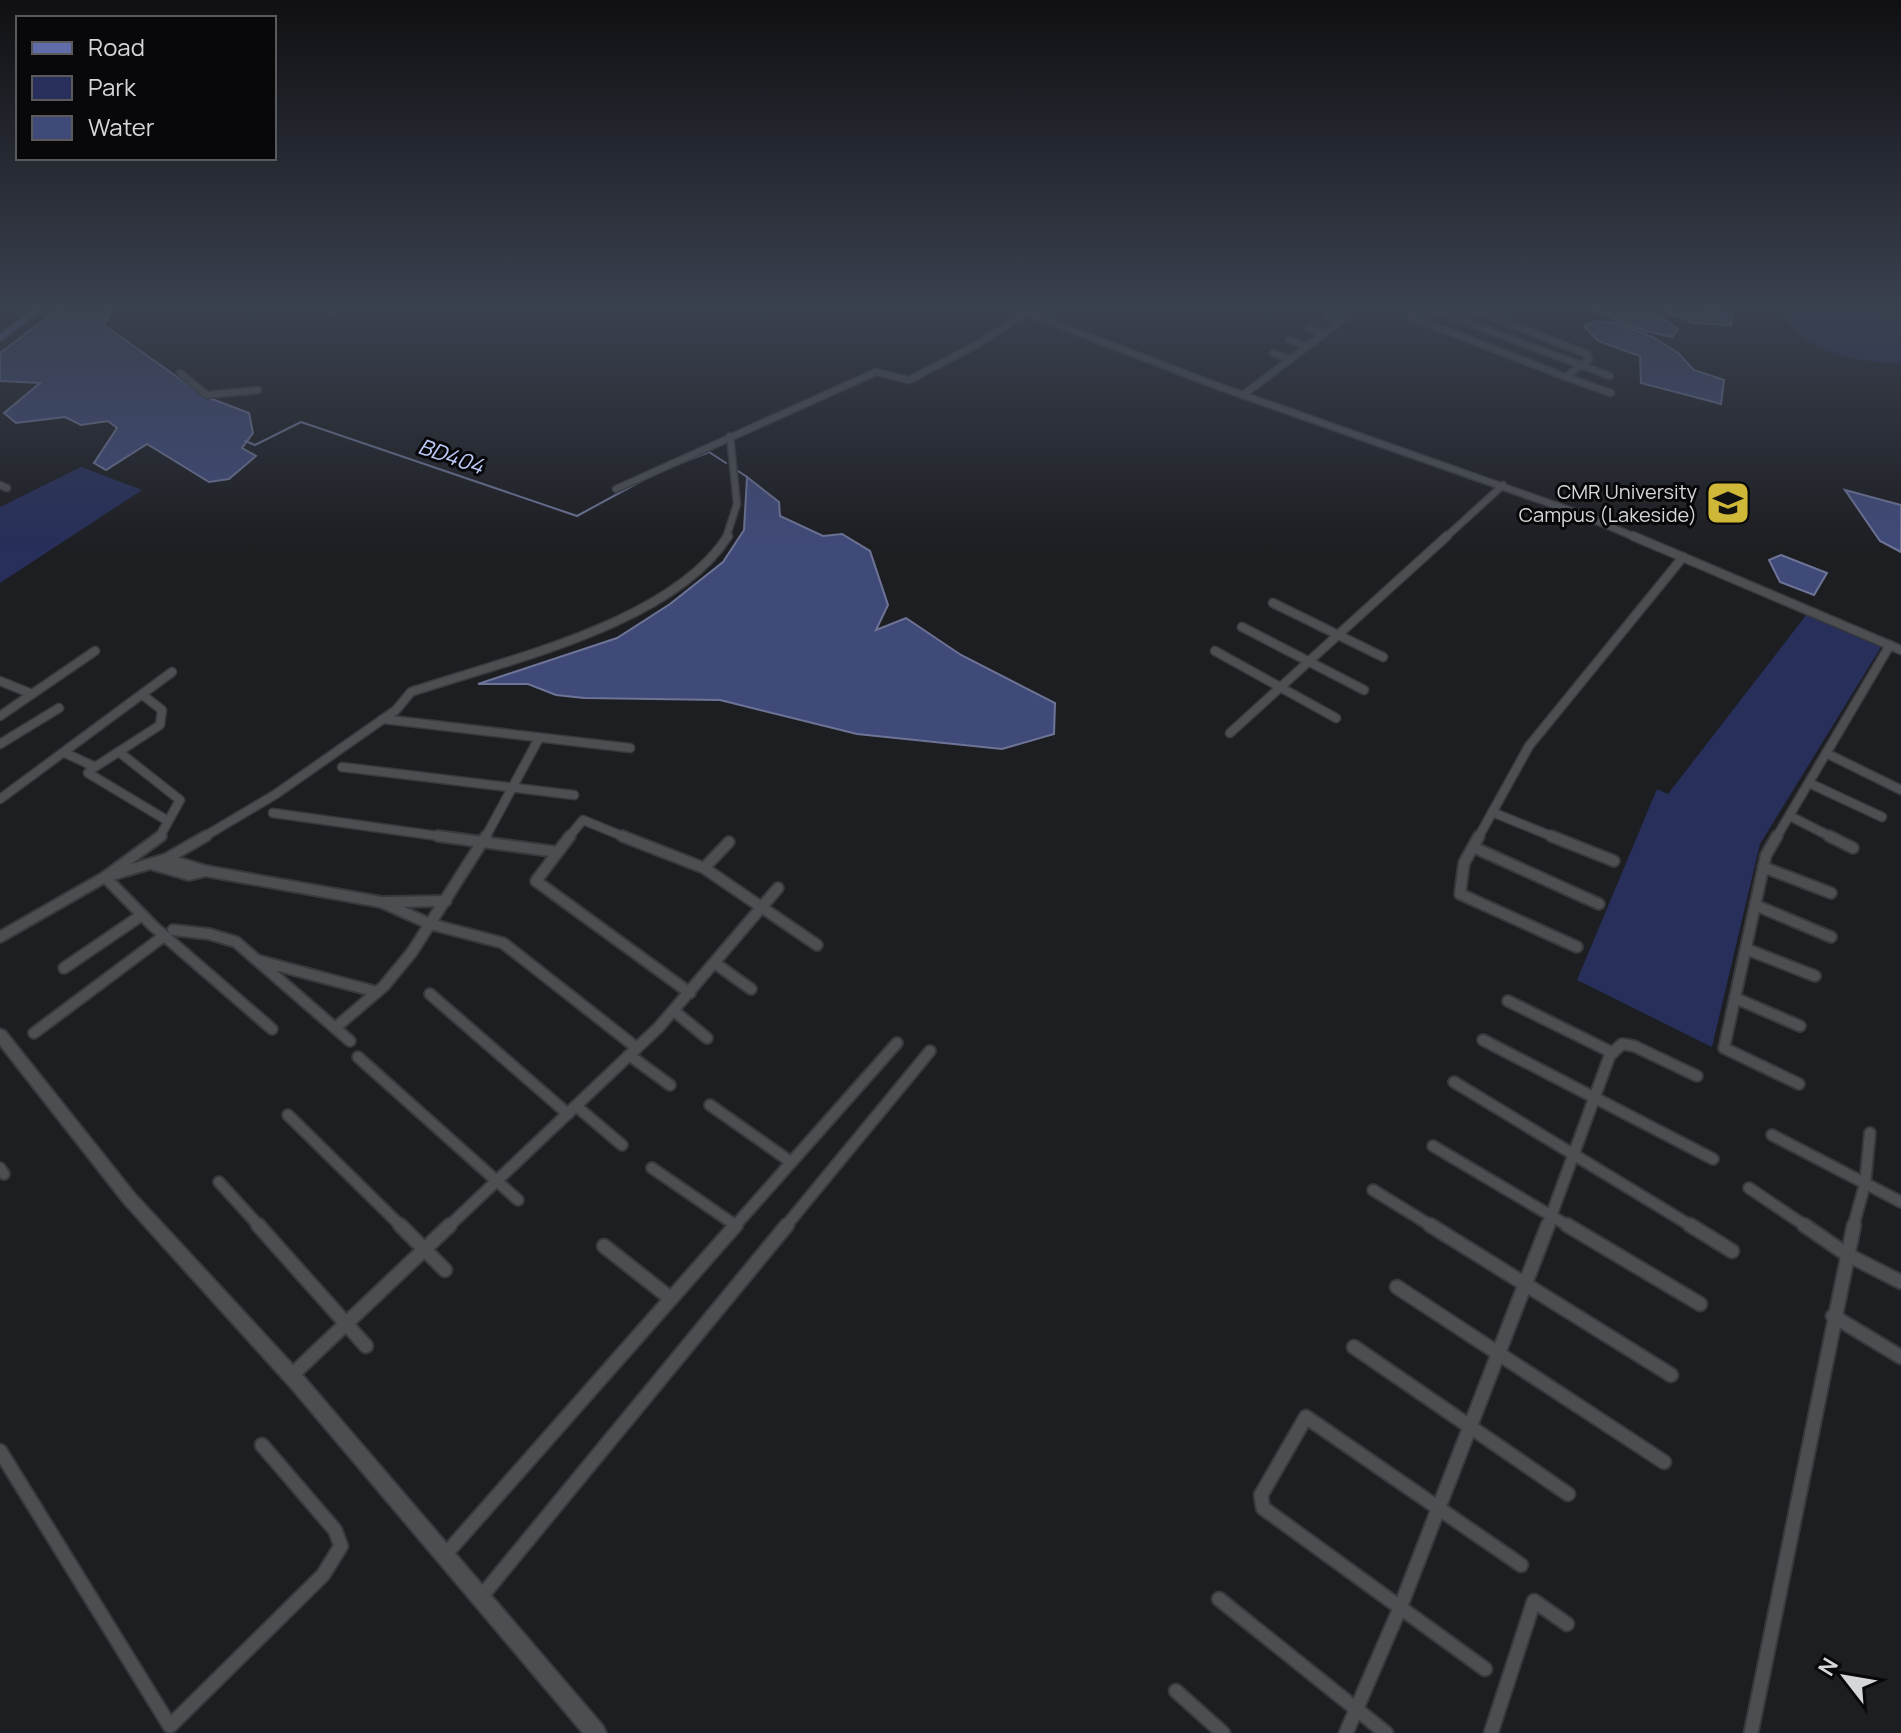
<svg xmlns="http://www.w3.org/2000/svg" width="1901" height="1733" viewBox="0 0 1901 1733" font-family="Manrope,sans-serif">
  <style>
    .green { fill: #272f5a }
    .water { fill: #404a79; stroke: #6d7496; stroke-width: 2 }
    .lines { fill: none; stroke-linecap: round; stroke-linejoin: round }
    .stream { stroke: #6d7496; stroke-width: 2 }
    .minor-far3-casing { stroke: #38393d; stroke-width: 9 }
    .minor-far2-casing { stroke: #38393d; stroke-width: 11 }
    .minor-far1-casing { stroke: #38393d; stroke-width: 14 }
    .minor-casing { stroke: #38393d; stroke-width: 17 }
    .tertiary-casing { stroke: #38393d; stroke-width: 4 }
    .primary-casing { stroke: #38393d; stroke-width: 4 }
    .minor-far3 { stroke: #4c4e52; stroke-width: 6 }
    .minor-far2 { stroke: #4c4e52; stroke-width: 8 }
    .minor-far1 { stroke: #4c4e52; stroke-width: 10 }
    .minor { stroke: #4c4e52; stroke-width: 13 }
    .tertiary { fill: #4c4e52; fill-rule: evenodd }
    .primary { fill: #606daa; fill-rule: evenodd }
    .labels { text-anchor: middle; stroke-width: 6; stroke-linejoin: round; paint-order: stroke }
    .far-poi-label { font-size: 20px; fill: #d5d6d9; stroke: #08080a; text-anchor: end }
    .far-water-label { font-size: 22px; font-style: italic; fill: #becaf8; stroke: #08080a }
  </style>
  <rect width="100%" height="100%" fill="#1d1e22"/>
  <g class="green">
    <path d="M1797,307H1867L1901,318V363C1865,363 1811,355 1789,323L1788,315Z"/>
    <polygon points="81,467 142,490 0,583 0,507"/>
    <polygon points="1807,614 1881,647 1760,844 1712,1047 1577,980 1657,789 1668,794"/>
  </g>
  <g class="water">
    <polygon points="61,307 112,307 104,325 204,396 249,413 253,433 242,448 256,456 229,479 209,482 147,444 106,470 94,463 117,428 108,421 81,425 65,417 16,423 4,413 40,383 0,381 0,353"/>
    <polygon points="1587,307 1646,307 1678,329 1672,337 1645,331"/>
    <polygon points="1655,307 1703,307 1732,314 1731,325 1694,323"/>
    <polygon points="1596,321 1618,323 1654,338 1678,353 1694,370 1724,380 1721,404 1641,383 1640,356 1598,341 1584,326"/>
    <polygon points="747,477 779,502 780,516 823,536 842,534 870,551 888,605 876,630 906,618 961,655 1055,703 1054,734 1002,749 857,734 720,700 584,698 556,695 528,684 478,684 617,638 670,604 723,562 744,530"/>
    <polygon points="1845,490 1901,505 1901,552 1880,541"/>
    <polygon points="1781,555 1827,573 1814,595 1780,582 1769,560"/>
  </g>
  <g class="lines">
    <g class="stream">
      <polyline points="245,441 255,445 301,422 577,516 645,479"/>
      <polyline points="681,463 709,452 726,463"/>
      <polyline points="735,469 747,477"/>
    </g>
    <g class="minor-far3-casing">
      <g id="minor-far3">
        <polyline points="322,307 333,312"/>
        <polyline points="1012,307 1220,387 1583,515 1637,538"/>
        <polyline points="1426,307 1610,376"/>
        <polyline points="1427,307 1411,317 1566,377 1589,359 1587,354 1467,307"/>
        <polyline points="1325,316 1339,322"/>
        <polyline points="1309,328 1323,334"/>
        <polyline points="1289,340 1306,346"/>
        <polyline points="1273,353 1289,359"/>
        <polyline points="180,373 207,395 258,390"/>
        <polyline points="1566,377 1611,393"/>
        <polyline points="1243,395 1349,315"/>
        <polyline points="0,485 7,488"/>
        <polyline points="616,489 876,372 909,380 978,344 1027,312"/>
        <polyline points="726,538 737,504 730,436"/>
        <polyline points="1445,538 1503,485"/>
      </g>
    </g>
    <g class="minor-far2-casing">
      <g id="minor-far2">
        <polyline points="1633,536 1901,650"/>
        <polyline points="1273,603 1383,657"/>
        <polyline points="1242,627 1364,690"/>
        <polyline points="1215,651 1336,718"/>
        <polyline points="0,681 32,694"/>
        <polyline points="0,716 95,651"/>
        <polyline points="383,719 630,748"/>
        <polyline points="1230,733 1447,536"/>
        <polyline points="0,744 59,708"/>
        <polyline points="119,752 180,800 159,838"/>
        <polyline points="65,753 93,766 88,773 168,821"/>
        <polyline points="1826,753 1901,790"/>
        <polyline points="342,767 574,795"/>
        <polyline points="92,769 160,725 162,710 144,696"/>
        <polyline points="1809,783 1882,817"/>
        <polyline points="0,799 172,672"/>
        <polyline points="1492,812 1556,838"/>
        <polyline points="273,813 452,838"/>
        <polyline points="1790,816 1833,838"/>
        <path d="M202,838L276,794L396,710L411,692C506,660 672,624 728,536"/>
        <polyline points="485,838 538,740"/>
        <polyline points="568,838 583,820 627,838"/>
        <polyline points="1478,838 1529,746 1683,557"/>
        <polyline points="1776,838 1890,645"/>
      </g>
    </g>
    <g class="minor-far1-casing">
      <g id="minor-far1">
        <polyline points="438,836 557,852"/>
        <polyline points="570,836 536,881 690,993"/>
        <polyline points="622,836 704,868 817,945"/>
        <polyline points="1479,836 1464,863 1460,894 1577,947"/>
        <polyline points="1551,836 1614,861"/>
        <polyline points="1777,836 1766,855 1724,1048 1799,1084"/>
        <polyline points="1829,836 1853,848"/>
        <polyline points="1473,847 1599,904"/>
        <polyline points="166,859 206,871 381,902 430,924 503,943 637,1048"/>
        <polyline points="151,864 189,875 206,871"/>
        <polyline points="1763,867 1831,893"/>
        <polyline points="704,868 729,842"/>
        <polyline points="105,877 166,859 206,836"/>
        <polyline points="105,877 153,926 272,1029"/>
        <polyline points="385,902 446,901"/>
        <polyline points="1755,905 1831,937"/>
        <polyline points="173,930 209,934 236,942 350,1041"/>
        <polyline points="0,937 105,877 161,836"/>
        <polyline points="1746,949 1815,976"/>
        <polyline points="260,961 377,992"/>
        <polyline points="716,964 751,989"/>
        <polyline points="64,968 142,915"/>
        <polyline points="430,994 568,1114"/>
        <polyline points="1735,998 1800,1026"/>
        <polyline points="1508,1001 1613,1053"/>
        <polyline points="674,1011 707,1038"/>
        <polyline points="335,1028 384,986 412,952 486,836"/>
        <polyline points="34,1033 164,936"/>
        <polyline points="1483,1040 1713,1159"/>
        <polyline points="629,1055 670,1085"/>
        <polyline points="358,1057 518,1200"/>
        <polyline points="1454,1082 1693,1227"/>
        <polyline points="710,1105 791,1162"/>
        <polyline points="576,1106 622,1145"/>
        <polyline points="288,1115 402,1227"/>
        <polyline points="1772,1135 1901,1202"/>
        <polyline points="1433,1146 1570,1227"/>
        <polyline points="0,1168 4,1174"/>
        <polyline points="652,1168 735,1225"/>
        <polyline points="219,1182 260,1227"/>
        <polyline points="1749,1188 1807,1227"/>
        <polyline points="1373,1190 1433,1227"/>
        <polyline points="448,1227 659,1027 778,888"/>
        <polyline points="734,1227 897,1043"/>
        <polyline points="785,1227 930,1051"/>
        <polyline points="1547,1227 1610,1055 1622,1044 1634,1046 1697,1076"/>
        <polyline points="1853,1227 1865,1184 1870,1133"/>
      </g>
    </g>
    <g class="minor-casing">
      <g id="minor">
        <polyline points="258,1225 366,1346"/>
        <polyline points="400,1225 445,1270"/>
        <polyline points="1430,1225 1671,1375"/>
        <polyline points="1567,1225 1700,1304"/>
        <polyline points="1690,1225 1732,1251"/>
        <polyline points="1804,1225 1846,1254 1901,1282"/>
        <polyline points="604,1246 670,1298"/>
        <polyline points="1397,1287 1664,1462"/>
        <polyline points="1833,1316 1901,1357"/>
        <polyline points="1354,1347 1568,1494"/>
        <polyline points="292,1375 450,1225"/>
        <polyline points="0,1451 170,1726 323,1575 341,1546 335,1530 262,1445"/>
        <polyline points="445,1555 736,1225"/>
        <polyline points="481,1597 787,1225"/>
        <polyline points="1219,1599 1386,1733"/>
        <polyline points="1485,1669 1263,1508 1261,1495 1306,1417 1521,1565"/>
        <polyline points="1176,1691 1223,1733"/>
        <polyline points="1346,1733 1400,1608 1548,1225"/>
        <polyline points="1491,1733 1534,1601 1567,1624"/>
        <polyline points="1751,1733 1854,1225"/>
      </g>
    </g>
    <g class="tertiary-casing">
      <polygon id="tertiary" points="0,1029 5,1031 134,1193 305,1378 603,1726 606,1733 583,1733 293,1390 124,1203 0,1045"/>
    </g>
    <g class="primary-casing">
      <polygon id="primary" points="37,307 46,307 0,341 0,334"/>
    </g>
    <use href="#minor-far3" class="minor-far3"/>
    <use href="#minor-far2" class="minor-far2"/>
    <use href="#minor-far1" class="minor-far1"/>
    <use href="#minor" class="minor"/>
    <use href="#tertiary" class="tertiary"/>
    <use href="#primary" class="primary"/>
  </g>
  <linearGradient id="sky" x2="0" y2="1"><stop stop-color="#101013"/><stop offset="0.56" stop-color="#3a414f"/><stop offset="1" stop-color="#3a414f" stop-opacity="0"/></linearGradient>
  <rect width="1901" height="549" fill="url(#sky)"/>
  <defs>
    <g id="university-square" transform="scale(2.3)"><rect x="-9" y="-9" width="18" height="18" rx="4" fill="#cfb837" stroke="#08080a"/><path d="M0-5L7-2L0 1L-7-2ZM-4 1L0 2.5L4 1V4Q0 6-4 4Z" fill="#111"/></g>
  </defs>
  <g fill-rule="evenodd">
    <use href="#university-square" x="1728" y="503"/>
  </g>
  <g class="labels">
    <g class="far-poi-label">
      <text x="1697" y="499">CMR University<tspan x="1697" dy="23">Campus (Lakeside)</tspan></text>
    </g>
    <g class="far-water-label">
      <text transform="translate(451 456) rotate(19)" y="8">BD404</text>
    </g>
  </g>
  <rect x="16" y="16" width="260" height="144" fill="#08080a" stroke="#5a5a5d" stroke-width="2"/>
  <rect x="32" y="42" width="40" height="12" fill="#606daa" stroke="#5a5a5d" stroke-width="2"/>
  <text x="88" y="56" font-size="24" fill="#d5d6d9">Road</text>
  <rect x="32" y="76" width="40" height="24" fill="#272f5a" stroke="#5a5a5d" stroke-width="2"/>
  <text x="88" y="96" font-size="24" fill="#d5d6d9">Park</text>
  <rect x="32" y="116" width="40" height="24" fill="#404a79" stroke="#5a5a5d" stroke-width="2"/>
  <text x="88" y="136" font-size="24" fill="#d5d6d9">Water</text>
  <g transform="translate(1845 1677) rotate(301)" stroke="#08080a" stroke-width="6" paint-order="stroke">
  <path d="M0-6L14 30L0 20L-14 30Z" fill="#d5d6d9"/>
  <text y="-12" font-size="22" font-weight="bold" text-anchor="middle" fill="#d5d6d9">N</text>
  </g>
</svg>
